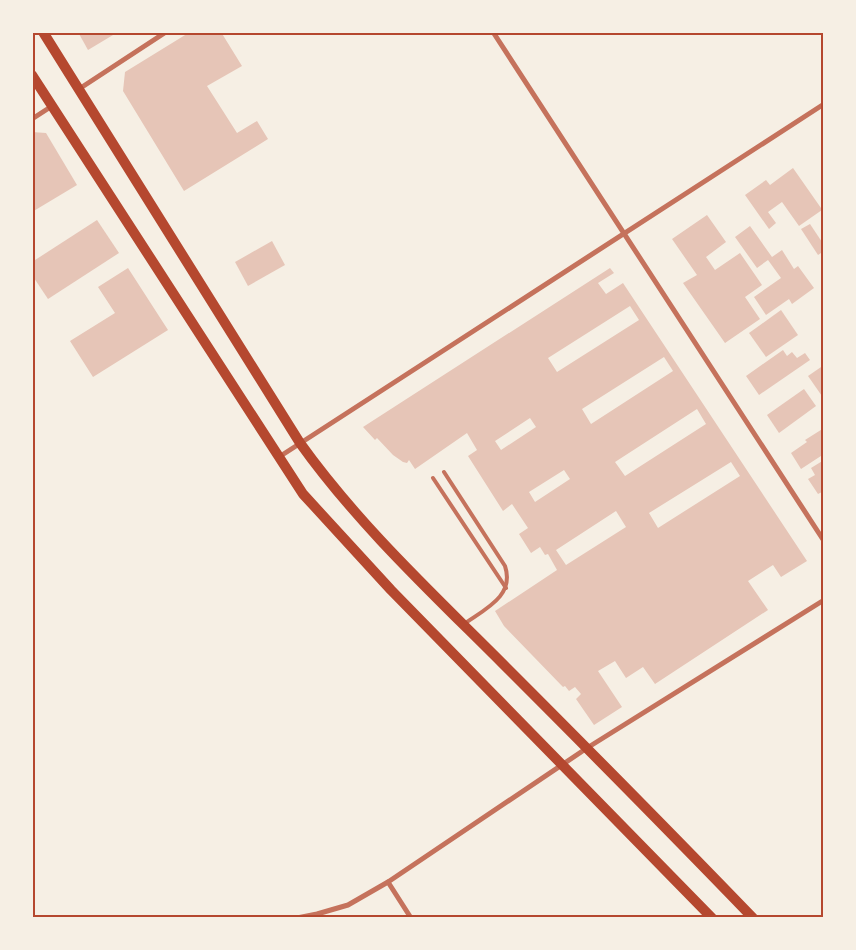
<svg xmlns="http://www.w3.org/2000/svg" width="856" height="950" viewBox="0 0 856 950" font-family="'Noto Sans',sans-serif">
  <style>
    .building { fill: #e6c5b7; fill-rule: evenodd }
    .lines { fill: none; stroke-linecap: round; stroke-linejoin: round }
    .service { stroke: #c5725c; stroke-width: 4 }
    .minor { stroke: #c5725c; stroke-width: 5 }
    .secondary { stroke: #b5482f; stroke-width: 10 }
    .neatline { fill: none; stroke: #b5482f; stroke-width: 2 }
  </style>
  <rect width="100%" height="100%" fill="#f6efe4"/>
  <g class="building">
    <polygon points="78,32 118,32 88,50"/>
    <polygon points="190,32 221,32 242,66 207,86 237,133 257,121 268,139 184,191 123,91 125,72"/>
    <polygon points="32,132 46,133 77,185 32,212"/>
    <polygon points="793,168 821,208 824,207 824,212 822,210 799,226 782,202 768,212 776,223 769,229 745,195 766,180 770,185"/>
    <polygon points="707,215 726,242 706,257 715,270 740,253 762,285 745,297 760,319 725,343 683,283 697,275 672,239"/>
    <polygon points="97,220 119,253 48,299 32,275 32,262"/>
    <polygon points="810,224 824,245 824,251 818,255 801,229"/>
    <polygon points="750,226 772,257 782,250 794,269 798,266 814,288 792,304 789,299 766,315 754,297 781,278 768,260 757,268 735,237"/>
    <polygon points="272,241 285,265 248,286 235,262"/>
    <polygon points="128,268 168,330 93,377 70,341 115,313 98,287"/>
    <path d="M610,268L614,273L598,283L606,294L623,283L807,561L781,577L773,565L748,581L768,610L655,684L643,667L626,678L615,661L598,671L622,707L594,725L576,699L581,694L575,687L569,691L565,686L563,687L504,626L495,611L557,570L548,554L545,555L540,547L531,553L519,534L528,528L512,504L503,511L468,456L477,450L467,433L415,469L409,460L407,463L403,462L393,455L377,438L375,440L363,427ZM630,306L639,320L557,372L548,358ZM664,357L673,371L591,424L582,409ZM697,409L706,424L625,476L615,462ZM530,418L536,427L501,450L495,441ZM731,462L740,476L658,528L649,513ZM564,470L570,479L535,502L529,492ZM616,511L626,527L566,565L556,550Z"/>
    <polygon points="781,310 798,335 766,357 749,333"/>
    <polygon points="783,350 787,356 792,352 797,358 805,353 810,360 759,395 746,376"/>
    <polygon points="824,365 824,399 808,376"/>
    <polygon points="804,389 816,406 779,433 767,415"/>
    <polygon points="824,428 824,454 801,469 791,453 807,442 805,440"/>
    <polygon points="824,460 824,491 818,494 808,479 815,475 811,468"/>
  </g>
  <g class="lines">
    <g class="service">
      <path d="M444,472L505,566C515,596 485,609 464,624"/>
      <polyline points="433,478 506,588"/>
    </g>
    <g class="minor">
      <polyline points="493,32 824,541"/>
      <polyline points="79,89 166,32"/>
      <polyline points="32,119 52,106"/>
      <polyline points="279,457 824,104"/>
      <polyline points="388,882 411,918"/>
      <polyline points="297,918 317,914 348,905 388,882 587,748 824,600"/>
    </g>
    <g class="secondary">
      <path d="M43,32L300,443C358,524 431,592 501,662C586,747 670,832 753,918"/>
      <polyline points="32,75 303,494 391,590 712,918"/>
    </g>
  </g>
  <rect width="856" height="950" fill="none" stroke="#f6efe4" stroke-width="68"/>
  <rect x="34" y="34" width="788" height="882" class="neatline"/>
</svg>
